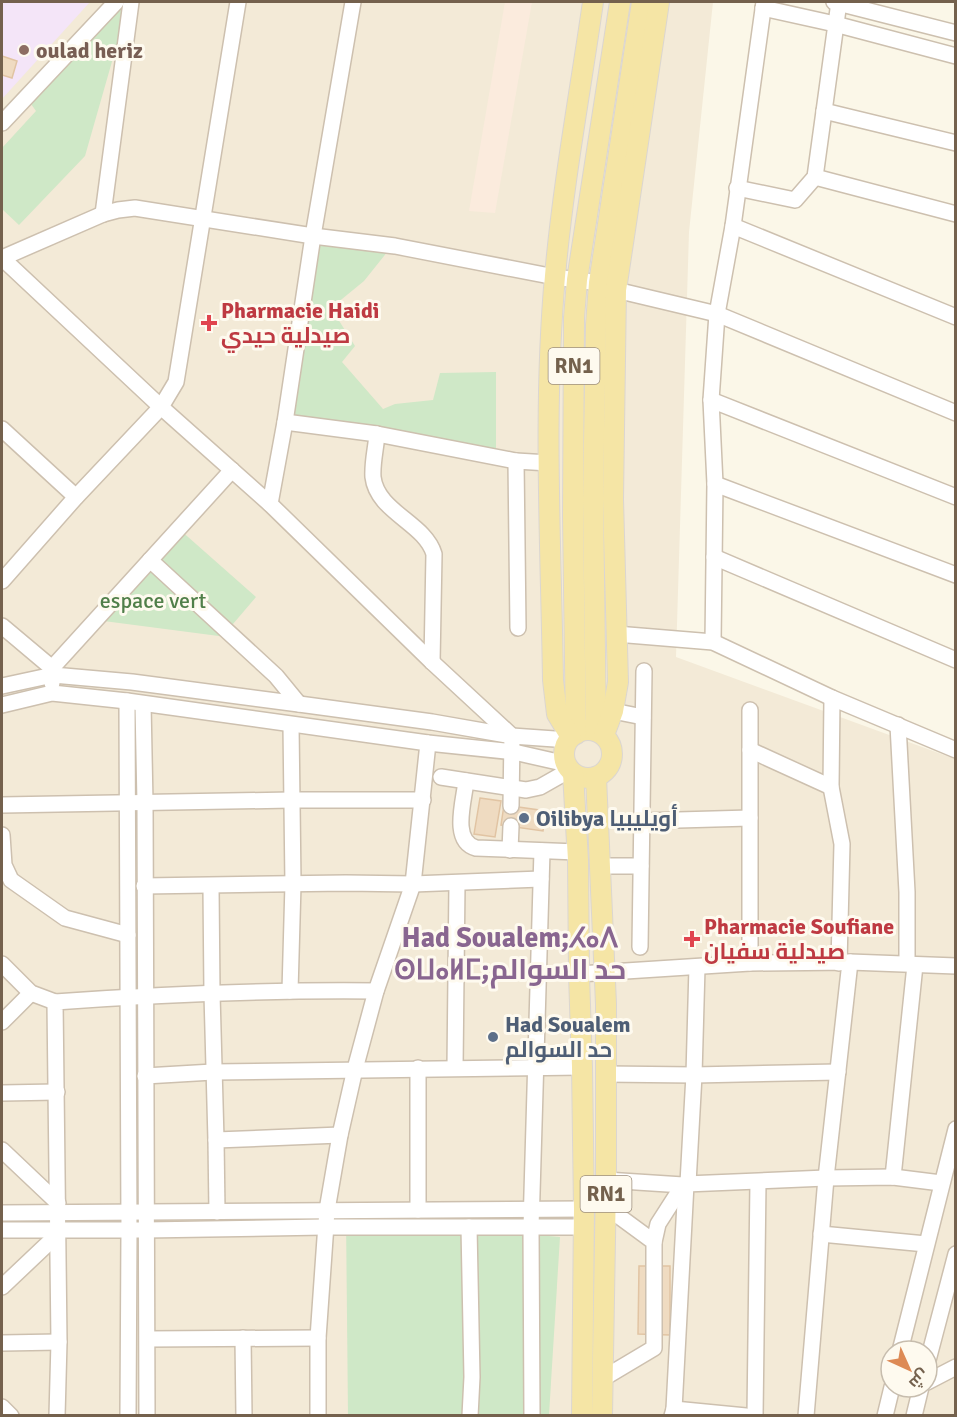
<svg xmlns="http://www.w3.org/2000/svg" width="957" height="1417" viewBox="0 0 957 1417" font-family="Signika,Cairo,'Noto Sans Tifinagh',sans-serif">
  <style>
    .residential { fill: #f3ead7; fill-rule: evenodd }
    .commercial { fill: #fbebdd }
    .education { fill: #f4e5f8 }
    .green { fill: #cfe8c7 }
    .building { fill: #efdbc1; stroke: #e1c4a3; stroke-width: 1.5 }
    .lines { fill: none; stroke-linecap: round; stroke-linejoin: round }
    .minor-casing { stroke: #cdc0af; stroke-width: 18 }
    .major-casing { stroke: #dbd6d1; stroke-width: 22 }
    .minor { stroke: #fff; stroke-width: 15 }
    .major { stroke: #f5e5a5; stroke-width: 20 }
    .education-dot { fill: #8d6e63; stroke: #fefaef; stroke-width: 2 }
    .health-dot { fill: #e0444e; stroke: #fefaef; stroke-width: 2 }
    .service-dot { fill: #5c6f8a; stroke: #fefaef; stroke-width: 2 }
    .labels { text-anchor: middle; stroke-width: 6; stroke-linejoin: round; paint-order: stroke }
    .shield { fill: #fefaef; stroke: #9d8f7e; stroke-width: 1.5 }
    .shield-label { font-size: 21px; font-weight: bold; fill: #74614d }
    .education-label { font-size: 22px; font-weight: bold; fill: #785e54; stroke: #fefaef; text-anchor: start }
    .health-label { font-size: 22px; font-weight: bold; fill: #be3a42; stroke: #fefaef; text-anchor: start }
    .park-label { font-size: 22px; fill: #507f49; stroke: #fefaef }
    .service-label { font-size: 22px; font-weight: bold; fill: #4e5e75; stroke: #fefaef; text-anchor: start }
    .district-label { font-size: 28px; font-weight: bold; fill: #896690; stroke: #fefaef }
  </style>
  <rect width="100%" height="100%" fill="#fbf7e8"/>
  <path class="residential" d="M2,2H713L689,232L676,657L955,759V1415L2,1416ZM891,1351H927V1387H891Z"/>
  <polygon class="commercial" points="505,2 532,2 495,213 469,211"/>
  <polygon class="education" points="2,2 90,2 2,99"/>
  <g class="green">
    <polygon points="120,2 129,2 85,156 19,225 2,209 2,148 36,111 29,101"/>
    <polygon points="314,235 392,246 364,281 331,308 355,346 342,362 383,409 395,404 433,400 440,373 496,372 496,454 286,418"/>
    <polygon points="179,529 256,597 227,631 234,638 96,620"/>
    <polygon points="346,1217 560,1237 549,1415 348,1415"/>
  </g>
  <g class="building">
    <polygon points="2,56 17,61 12,78 2,75"/>
    <polygon points="480,798 501,801 495,837 474,834"/>
    <polygon points="504,805 546,811 543,831 501,825"/>
    <polygon points="639,1266 670,1266 670,1335 638,1334"/>
  </g>
  <g class="lines">
    <g class="minor-casing">
      <g id="minor">
        <polyline points="834,2 956,33"/>
        <polyline points="763,8 835,24 956,56"/>
        <polyline points="824,111 956,143"/>
        <polyline points="2,123 116,2"/>
        <polyline points="815,177 956,214"/>
        <polyline points="737,188 795,200 815,177 839,2"/>
        <polyline points="103,214 131,2"/>
        <polyline points="733,226 956,317"/>
        <polyline points="711,400 956,497"/>
        <polyline points="285,422 377,434 516,461 549,463"/>
        <polyline points="2,429 76,497"/>
        <path d="M377,434C376,448 372,463 373,477C377,512 425,523 434,554L432,662"/>
        <polyline points="516,461 518,628"/>
        <polyline points="715,484 956,575"/>
        <polyline points="270,504 285,422 313,236 353,2"/>
        <polyline points="714,557 956,660"/>
        <polyline points="150,560 276,676 299,704"/>
        <polyline points="2,581 76,497 161,407 176,382 238,2"/>
        <polyline points="2,626 52,668"/>
        <polyline points="616,634 713,642 832,698 956,750"/>
        <polyline points="713,642 715,484 711,400 717,314 733,226 764,2"/>
        <polyline points="52,683 52,668 232,470"/>
        <polyline points="2,686 53,675 132,682 299,704 432,722 512,736 569,740"/>
        <polyline points="832,698 831,787 842,844 839,963"/>
        <polyline points="127,701 129,1231 128,1416"/>
        <polyline points="143,704 145,803 147,1416"/>
        <polyline points="2,705 52,693 127,701 428,743 514,752 558,762 568,768"/>
        <polyline points="613,711 643,717"/>
        <polyline points="898,725 907,892 907,963"/>
        <polyline points="750,750 831,787"/>
        <polyline points="441,777 526,790 540,787 570,770"/>
        <path d="M466,781C464,801 451,841 476,848L577,852"/>
        <polyline points="2,805 291,800 423,800"/>
        <polyline points="511,806 512,736 432,662 270,504 161,407 2,258 103,214 118,210 135,208 313,236 395,246 555,277 599,283 616,290 717,314 956,413"/>
        <polyline points="642,821 750,818"/>
        <polyline points="2,835 4,865 11,880 65,918 128,935"/>
        <polyline points="510,850 511,826"/>
        <polyline points="599,866 641,866"/>
        <polyline points="144,886 346,883 413,884 541,879"/>
        <polyline points="211,887 212,994 216,1140 340,1135"/>
        <polyline points="640,947 644,671"/>
        <polyline points="750,963 750,710"/>
        <polyline points="2,964 31,993 55,1002"/>
        <polyline points="579,974 750,963 850,962 956,966"/>
        <polyline points="290,991 293,884 291,725"/>
        <polyline points="2,1022 31,993"/>
        <polyline points="455,1068 457,883"/>
        <polyline points="605,1074 694,1075 838,1072"/>
        <polyline points="145,1076 213,1072 582,1067"/>
        <polyline points="2,1093 57,1092"/>
        <polyline points="216,1140 217,1212"/>
        <polyline points="2,1150 58,1203"/>
        <polyline points="893,1177 915,965"/>
        <polyline points="606,1180 683,1185 688,1183 694,1075 697,967"/>
        <polyline points="418,1210 418,1068"/>
        <polyline points="2,1213 584,1209"/>
        <polyline points="469,1227 472,1377 470,1416"/>
        <polyline points="2,1230 145,1230 324,1227 584,1227"/>
        <polyline points="821,1234 926,1244"/>
        <polyline points="654,1242 658,1224 683,1185"/>
        <polyline points="2,1287 58,1234"/>
        <polyline points="243,1338 244,1416"/>
        <polyline points="148,1339 318,1338"/>
        <polyline points="2,1343 59,1342"/>
        <polyline points="900,1351 956,1129"/>
        <polyline points="927,1364 956,1254"/>
        <polyline points="602,1379 654,1348 654,1242 605,1206"/>
        <polyline points="927,1382 956,1367"/>
        <polyline points="2,1407 11,1416"/>
        <polyline points="674,1409 686,1184 826,1178 893,1177 941,1183"/>
        <path d="M57,1416L59,1342L55,1002C162,994 269,990 376,991"/>
        <polyline points="318,1416 318,1338 327,1210 340,1135 355,1069 376,991 413,884 428,743"/>
        <polyline points="532,1416 531,1227 542,851"/>
        <polyline points="672,1416 674,1409 746,1416"/>
        <polyline points="755,1416 758,1182"/>
        <polyline points="806,1416 826,1178 850,962"/>
        <polyline points="885,1416 892,1387"/>
        <polyline points="914,1416 921,1387"/>
      </g>
    </g>
    <g class="major-casing">
      <g id="major">
        <circle cx="588" cy="754" r="24"/>
        <polyline points="596,731 593,500 596,325 599,283 642,2"/>
        <polyline points="576,734 573,516 574,318 577,280 620,2"/>
        <polyline points="604,735 613,711 618,682 613,499 616,290 659,2"/>
        <path d="M571,737L557,714L553,680C551,546 543,410 555,276C563,184 580,93 593,2"/>
        <polyline points="573,773 578,860 579,974 582,1067 584,1209 582,1416"/>
        <polyline points="596,777 606,1004 606,1180 602,1416"/>
      </g>
    </g>
    <use href="#minor" class="minor"/>
    <use href="#major" class="major"/>
  </g>
  <circle class="education-dot" cx="24" cy="50" r="6"/>
  <g class="health-dot">
    <path d="M206 314h6v6h6v6h-6v6h-6v-6h-6v-6h6z"/>
    <path d="M689 930h6v6h6v6h-6v6h-6v-6h-6v-6h6z"/>
  </g>
  <g class="service-dot">
    <circle cx="524" cy="818" r="6"/>
    <circle cx="493" cy="1037" r="6"/>
  </g>
  <g class="labels">
    <g class="shield">
      <rect x="548.5" y="348" width="51" height="36" rx="4.5"/>
      <rect x="580.5" y="1176" width="51" height="36" rx="4.5"/>
    </g>
    <g class="shield-label">
      <text x="574" y="373">RN1</text>
      <text x="606" y="1201">RN1</text>
    </g>
    <g class="education-label">
      <text x="36" y="58">oulad heriz</text>
    </g>
    <g class="health-label">
      <text x="221" y="318">Pharmacie Haidi<tspan x="221" dy="25">صيدلية حيدي</tspan></text>
      <text x="704" y="934">Pharmacie Soufiane<tspan x="704" dy="25">صيدلية سفيان</tspan></text>
    </g>
    <g class="park-label">
      <text x="153" y="608">espace vert</text>
    </g>
    <g class="service-label">
      <text x="536" y="826">Oilibya أويليبيا</text>
      <text x="505" y="1032">Had Soualem<tspan x="505" dy="25">حد السوالم</tspan></text>
    </g>
    <g class="district-label">
      <text x="510" y="947">Had Soualem;ⵃⴰⴷ<tspan x="510" dy="32">ⵙⵡⴰⵍⵎ;حد السوالم</tspan></text>
    </g>
  </g>
  <rect width="957" height="1417" fill="none" stroke="#74614d" stroke-width="6"/>
  <g transform="translate(909 1369) rotate(135)"><circle r="28" fill="#fefaef" stroke="#c7bdae" stroke-width="1.5"/>
  <path d="M0-4.5L10 22L0 15L-10 22Z" fill="#dd8a55"/>
  <text y="-9" font-size="16" font-weight="bold" text-anchor="middle" fill="#74614d">ش</text>
  </g>
</svg>
